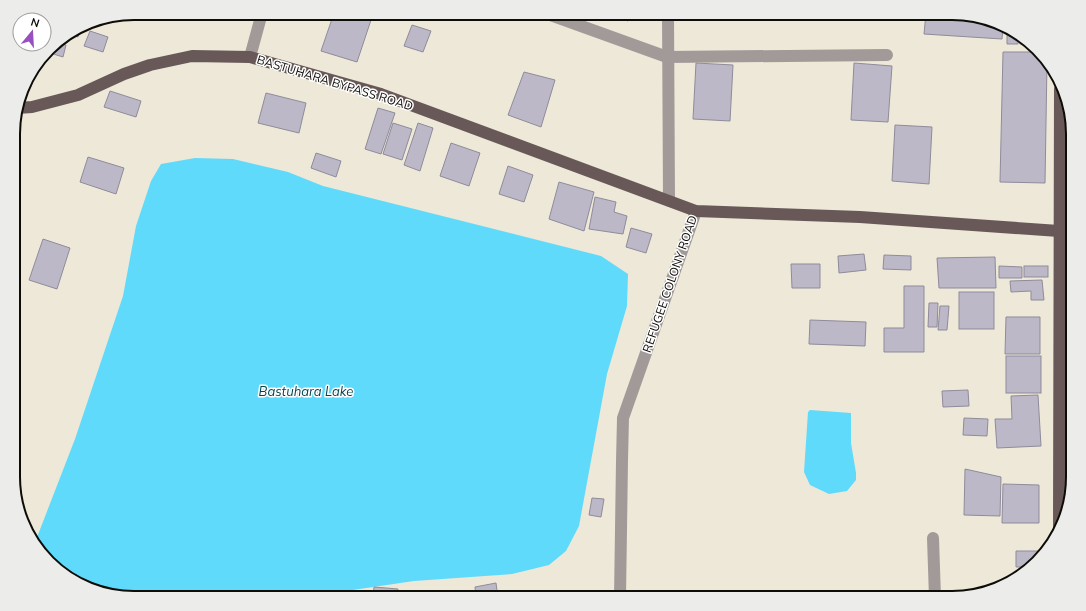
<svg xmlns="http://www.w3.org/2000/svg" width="1086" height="611" viewBox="0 0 1086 611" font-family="Mulish,sans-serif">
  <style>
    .water { fill: #5fdafb }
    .building { fill: #bdb8c8; stroke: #8f8b9a }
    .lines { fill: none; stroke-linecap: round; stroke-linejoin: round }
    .minor { stroke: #a29a99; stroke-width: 12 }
    .major { stroke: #685958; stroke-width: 12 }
    .labels { text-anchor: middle; stroke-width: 3; stroke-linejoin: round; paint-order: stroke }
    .street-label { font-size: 12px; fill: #0e0c07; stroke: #fff }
    .water-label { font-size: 13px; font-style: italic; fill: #07414e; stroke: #fff }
    .rim { fill: none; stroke: #0e0c07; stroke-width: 2 }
  </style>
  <rect width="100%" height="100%" fill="#ede8d8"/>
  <g class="water">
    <polygon points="195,158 233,159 288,172 323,186 601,256 628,274 627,306 607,374 579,526 566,551 549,565 512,574 414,581 332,593 324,598 134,598 74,582 34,545 75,439 123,296 136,226 151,181 161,164"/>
    <polygon points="810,410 851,413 851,443 856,473 856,480 847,491 829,494 810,485 804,472 808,412"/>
  </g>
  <g class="building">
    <polygon points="334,13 359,13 372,17 357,62 321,51"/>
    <polygon points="604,13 631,13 628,21"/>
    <polygon points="816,13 850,13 850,15 816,16"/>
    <polygon points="926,13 952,13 1003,27 1002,39 924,34"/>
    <polygon points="412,25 431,31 423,52 404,46"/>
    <polygon points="81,26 78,37 69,34"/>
    <polygon points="1007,28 1012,29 1018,35 1018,44 1007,44"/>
    <polygon points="90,31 108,37 103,52 84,46"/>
    <polygon points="1020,37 1028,44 1020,44"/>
    <polygon points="57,42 66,45 63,57 47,52"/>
    <polygon points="1003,52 1037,52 1047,62 1045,183 1000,182"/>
    <polygon points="696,63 733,65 730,121 693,119"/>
    <polygon points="854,63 892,66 888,122 851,120"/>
    <polygon points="524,72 555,80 541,127 508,115"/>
    <polygon points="110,91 141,101 136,117 104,107"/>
    <polygon points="266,93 306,103 299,133 258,123"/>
    <polygon points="378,108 395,113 381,154 365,149"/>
    <polygon points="393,123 412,129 402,160 383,154"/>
    <polygon points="418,123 433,128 420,171 404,165"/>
    <polygon points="895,125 932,127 929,184 892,181"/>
    <polygon points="451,143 480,153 469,186 440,176"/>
    <polygon points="316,153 341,161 336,177 311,168"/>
    <polygon points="88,157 124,168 116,194 80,182"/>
    <polygon points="508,166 533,175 524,202 499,194"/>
    <polygon points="14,178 19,180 14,195"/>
    <polygon points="559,182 594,192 584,231 549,219"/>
    <polygon points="595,197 616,202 614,212 627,216 623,234 589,229"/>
    <polygon points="631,228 652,234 646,253 626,247"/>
    <polygon points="43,239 70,248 57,289 29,280"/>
    <polygon points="864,254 866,270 839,273 838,256"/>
    <polygon points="884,255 911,256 911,270 883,269"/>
    <polygon points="995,257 996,288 939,288 937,258"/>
    <polygon points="791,264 820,264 820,288 792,288"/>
    <polygon points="999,266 1022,267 1022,278 999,278"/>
    <rect x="1024" y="266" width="24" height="11"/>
    <polygon points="1042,280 1044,300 1031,300 1031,291 1011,292 1010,281"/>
    <polygon points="904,286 924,286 924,352 884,352 884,328 904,328"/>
    <rect x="959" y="292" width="35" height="37"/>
    <polygon points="929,303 938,303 937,327 928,327"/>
    <polygon points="940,306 949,306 947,330 938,330"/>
    <polygon points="1006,317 1040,317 1040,354 1005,354"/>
    <polygon points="810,320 866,322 865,346 809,344"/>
    <rect x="1006" y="356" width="35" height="37"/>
    <polygon points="968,390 969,406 943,407 942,391"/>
    <polygon points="1038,395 1041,446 997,448 995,419 1012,419 1011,396"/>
    <polygon points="964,418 988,419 987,436 963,435"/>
    <polygon points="965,469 1001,477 1000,516 964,515"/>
    <polygon points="1003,484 1039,485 1039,523 1002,523"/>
    <polygon points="592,498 604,499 601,517 589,515"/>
    <polygon points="1016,551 1039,551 1039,557 1029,567 1016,567"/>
    <polygon points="496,583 498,598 476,598 475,587"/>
    <polygon points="374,587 398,589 397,598 373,598"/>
    <polygon points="425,595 441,596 441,598 425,598"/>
    <polygon points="471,596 471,598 456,598 456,597"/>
    <rect x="559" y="596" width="18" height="2"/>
  </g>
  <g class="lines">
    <g class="minor">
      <polyline points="545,13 667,57 887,55"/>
      <polyline points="668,13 669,200"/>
      <polyline points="250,57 262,13"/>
      <polyline points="933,538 935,598"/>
      <polyline points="620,598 622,461 623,418 696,211"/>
    </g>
    <g class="major">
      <polyline points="17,108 32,107 78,95 124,74 150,65 192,56 250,57 381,94 696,211 860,217 1059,231 1073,243"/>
      <polyline points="1059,231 1073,218"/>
      <polyline points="1059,530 1060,89"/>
    </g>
  </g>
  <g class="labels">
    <g class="street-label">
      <text transform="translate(335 83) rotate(17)" y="4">BASTUHARA BYPASS ROAD</text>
      <text transform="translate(670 284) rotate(-71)" y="4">REFUGEE COLONY ROAD</text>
    </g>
    <g class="water-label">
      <text x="306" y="396">Bastuhara Lake</text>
    </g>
  </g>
  <path d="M0 0H1086V611H0ZM134 20H952A114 114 0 0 1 1066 134V477A114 114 0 0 1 952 591H134A114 114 0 0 1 20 477V134A114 114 0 0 1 134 20Z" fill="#ececeb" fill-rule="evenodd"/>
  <path class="rim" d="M134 20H952A114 114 0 0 1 1066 134V477A114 114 0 0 1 952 591H134A114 114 0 0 1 20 477V134A114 114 0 0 1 134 20Z"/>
  <g transform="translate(32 32) rotate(18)"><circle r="19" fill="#ffffff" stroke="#9f9e9c"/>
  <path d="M0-3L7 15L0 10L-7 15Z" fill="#9a4fc1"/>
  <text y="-6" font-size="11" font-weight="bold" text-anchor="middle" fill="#0e0c07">N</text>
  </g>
</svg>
